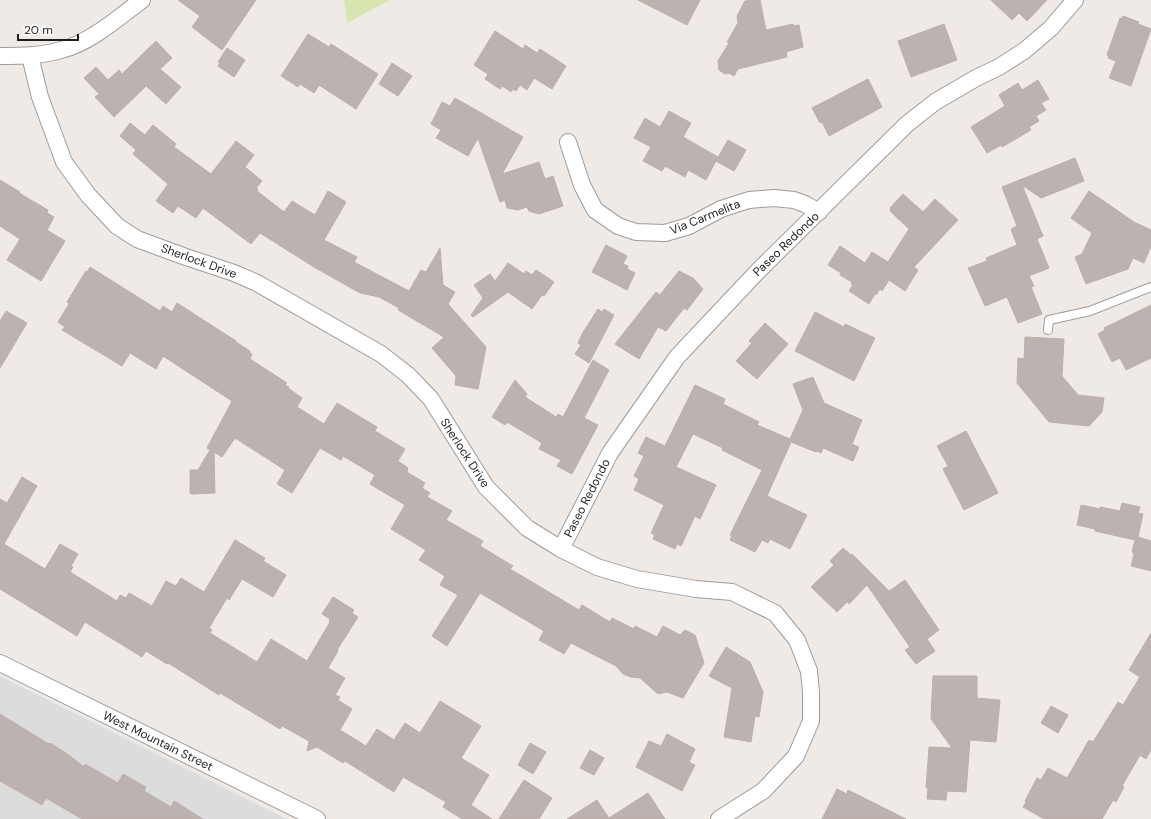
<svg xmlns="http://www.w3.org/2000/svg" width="1151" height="819" viewBox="0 0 1151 819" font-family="'DM Sans',sans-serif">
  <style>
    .residential { fill: #dddcdc }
    .grass { fill: #d7e5b0 }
    .building { fill: #bcb2af; stroke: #bfaea9 }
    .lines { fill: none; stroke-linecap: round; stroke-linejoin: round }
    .lane-casing { stroke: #9c9c9c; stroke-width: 10 }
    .street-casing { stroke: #9c9c9c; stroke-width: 18 }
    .lane { stroke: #fff; stroke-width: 8 }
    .street { stroke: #fff; stroke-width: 16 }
    .labels { text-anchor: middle; stroke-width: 3.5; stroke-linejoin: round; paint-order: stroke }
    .street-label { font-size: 12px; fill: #1f1f1f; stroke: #fff }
  </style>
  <rect width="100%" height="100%" fill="#efeae6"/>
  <polygon class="residential" points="0,676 287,819 0,819"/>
  <polygon class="grass" points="344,0 390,0 347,23"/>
  <g class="building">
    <polygon points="178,0 256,0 222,50 192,27 200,16"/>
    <polygon points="638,0 700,0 687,25"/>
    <polygon points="751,0 760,0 766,30 793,24 794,26 799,25 803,47 786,52 787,57 738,69 734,76 729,73 725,74 719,70 718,61 729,43 727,42 738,23 737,16 745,1"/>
    <polygon points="991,0 1047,0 1027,21 1019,13 1012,20"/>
    <polygon points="1123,16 1139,22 1138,24 1151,29 1131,86 1109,78 1116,61 1108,58 1109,56 1107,55 1120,18 1122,19"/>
    <polygon points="944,24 957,60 911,77 898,41"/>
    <polygon points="495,31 523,49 525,45 537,53 540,49 566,66 552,89 534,78 527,90 520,85 516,91 513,89 511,92 502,86 500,89 485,79 488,74 474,65"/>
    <polygon points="308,34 329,47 331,44 378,74 356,109 319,85 314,93 300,84 298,87 281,76"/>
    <polygon points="156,41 172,58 160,69 181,87 166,104 146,86 114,117 95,97 99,94 84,78 96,67 108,80 119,70 122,74"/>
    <polygon points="227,48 245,60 234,77 218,66 220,63 218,62"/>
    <polygon points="392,63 412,76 398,96 379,84"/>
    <polygon points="868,79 882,107 829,136 822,122 820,123 812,108"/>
    <polygon points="1038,80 1049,99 1041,103 1046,110 1036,116 1039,121 1029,127 1031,130 1002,147 1001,145 987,153 971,127 1005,106 999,95 1018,83 1022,90"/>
    <polygon points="455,98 523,137 502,174 539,162 545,179 553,176 563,206 539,214 529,211 527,207 518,210 507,208 505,200 500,202 478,138 468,156 436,138 441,130 431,124 442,102 450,106"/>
    <polygon points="669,111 691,123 683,137 718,157 706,180 688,170 685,177 665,166 662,171 643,161 651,147 634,138 645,118 660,127"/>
    <polygon points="130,123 145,135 153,125 176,144 174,147 211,174 236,141 254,155 245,167 262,181 256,188 258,189 257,191 284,212 292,201 315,215 328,191 346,202 324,240 357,257 354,262 409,291 421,270 426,272 440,248 443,285 455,292 448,304 486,347 478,389 455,385 456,376 432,348 444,337 398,310 399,308 379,297 360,293 314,267 260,233 251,244 203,208 196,218 178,206 173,213 156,201 168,184 133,154 136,150 120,136"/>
    <polygon points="728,140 746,150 734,171 716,161"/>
    <polygon points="1075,158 1084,181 1041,198 1022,185 1043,236 1037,239 1049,268 1029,276 1034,286 1031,287 1042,314 1018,323 1007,297 985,306 968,268 987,261 986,258 1017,245 1011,229 1017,226 1002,187"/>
    <polygon points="0,180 20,192 19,193 48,210 47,213 54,217 47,230 65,241 41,281 7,260 20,239 0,226"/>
    <polygon points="1089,191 1134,222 1151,230 1151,246 1144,263 1133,258 1128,269 1086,284 1075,257 1082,254 1092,233 1071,218"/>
    <polygon points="903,194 923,212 935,199 958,220 914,267 918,270 905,291 889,280 882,291 880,289 876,295 875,294 869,304 849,291 853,285 851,284 852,282 840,275 841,273 828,265 840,246 865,263 872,252 888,262 909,229 890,211 891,210 890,208"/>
    <polygon points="606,245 627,256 623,264 628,266 627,269 635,273 627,290 592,272"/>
    <polygon points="508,263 524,274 526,271 532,275 536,270 554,282 544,296 542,295 532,309 508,292 473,317 471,315 483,298 474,285 490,274 495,281"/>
    <polygon points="90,267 160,311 163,306 172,312 177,303 236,341 236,342 250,351 249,352 252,354 250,359 287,383 285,385 289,387 288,388 302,398 297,407 324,424 337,403 377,427 375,431 405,449 398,461 408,468 407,472 425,483 422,488 430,493 427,497 452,511 446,520 483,541 480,546 513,566 510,569 579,610 582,605 610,622 612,618 634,629 635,626 657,637 663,626 680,635 685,630 695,635 704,663 683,698 667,692 658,694 640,678 631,677 623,674 616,666 571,643 564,654 539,640 544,631 480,593 447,646 432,636 458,595 440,585 445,576 419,560 426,550 391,529 405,505 370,484 375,475 343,456 341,460 320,448 292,493 277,484 285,470 235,438 222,457 214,452 215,493 192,494 190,493 190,470 198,470 210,450 207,448 232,401 163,356 156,369 130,353 122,366 62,330 65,327 58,322 69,304 67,302 86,271 87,272"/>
    <polygon points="679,271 693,278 703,289 687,310 684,308 666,331 658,327 639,359 615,344 656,292 660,295"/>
    <polygon points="1151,305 1151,358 1126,370 1120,358 1112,362 1098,334 1105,330 1104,328"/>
    <polygon points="598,309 602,312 604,309 614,315 589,363 575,354 581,345 578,343 582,334"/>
    <polygon points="6,311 27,323 0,368 0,321"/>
    <polygon points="815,312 844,327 845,324 875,338 854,381 795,351"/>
    <polygon points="765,323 788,344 757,379 736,361 752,343 749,341"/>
    <polygon points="1025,337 1064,339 1062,376 1078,395 1104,398 1102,412 1089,426 1049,422 1017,383 1018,358 1024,359"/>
    <polygon points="593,360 609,370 584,418 598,425 572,474 557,466 561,460 539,449 542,443 507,422 505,425 492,417 515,380 527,394 525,397 556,417 558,414 563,417"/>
    <polygon points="813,377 824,403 862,420 852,444 859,447 853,461 823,448 821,453 817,451 816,452 791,442 767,496 807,515 790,549 770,539 768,543 762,540 755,552 730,540 732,536 730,535 762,470 722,450 723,448 693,434 676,467 716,485 700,519 695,516 681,546 677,544 675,549 653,539 655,535 651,533 664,505 634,490 639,479 634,476 644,456 638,453 646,437 665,446 695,385 725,399 723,404 759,422 757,425 790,439 803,410 793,384"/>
    <polygon points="966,431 998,493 964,510 943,469 948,466 937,446"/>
    <polygon points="22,477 37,486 4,544 45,569 60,544 78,554 71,566 73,567 70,572 117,601 120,595 126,598 129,593 152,606 166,581 176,586 181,578 204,592 235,540 265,558 263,561 286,575 273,597 242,579 229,600 227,598 209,628 212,630 210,633 257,662 271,639 307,661 330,622 329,621 330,619 322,614 333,597 354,610 352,613 358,617 337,650 338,651 328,668 345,678 335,695 340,697 338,700 352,709 340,730 366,746 377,729 394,740 405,723 420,733 440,701 481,726 461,758 489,775 471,805 492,819 462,819 443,807 446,802 403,777 394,792 345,761 343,763 317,747 307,751 309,741 282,726 280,729 220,693 219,695 168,663 167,664 146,651 142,657 85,622 77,636 0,589 0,499 7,503"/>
    <polygon points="1122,503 1140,507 1138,513 1143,514 1138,537 1151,541 1151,571 1131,566 1134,554 1132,552 1135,540 1095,531 1095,529 1077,525 1081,505 1100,509 1100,507 1120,511"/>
    <polygon points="843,548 851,555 852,554 889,591 905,580 939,630 927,639 935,651 916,664 905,650 910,647 867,585 849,604 847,602 837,612 811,587 834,565 830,561"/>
    <polygon points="1151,633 1151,750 1146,759 1140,755 1122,786 1124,787 1116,802 1113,800 1102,819 1044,819 1023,807 1026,802 1025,801 1037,778 1041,780 1048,768 1067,778 1089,740 1093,742 1118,702 1123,705 1140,677 1129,670"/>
    <polygon points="726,647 750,662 763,692 759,717 755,716 751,742 724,737 732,688 709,676"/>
    <polygon points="933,676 977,676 977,698 1000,700 996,742 970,740 966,792 947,791 946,800 927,799 928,788 926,788 929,747 952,748 931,719"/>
    <polygon points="1051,706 1068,715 1058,733 1041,723"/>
    <polygon points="0,714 49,744 50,743 66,753 84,767 85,764 118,783 123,774 146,787 144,791 171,807 174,801 203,819 82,819 46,798 42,805 0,781"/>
    <polygon points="667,734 695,749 689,762 695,765 682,791 636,767 649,741 661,746"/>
    <polygon points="530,743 546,752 533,774 518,765"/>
    <polygon points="590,750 604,758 594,775 580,768"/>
    <polygon points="524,780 552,798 539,819 499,819"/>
    <polygon points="837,789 847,794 848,790 906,819 822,819"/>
    <polygon points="648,793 665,819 567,819 597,800 609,818"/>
  </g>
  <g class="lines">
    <g class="lane-casing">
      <polyline id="lane" points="1048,330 1049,320 1090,311 1151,287"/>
    </g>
    <g class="street-casing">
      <g id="street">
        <path d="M0,56C21,56 41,56 61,50C90,43 118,18 142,0"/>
        <polyline points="30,56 40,97 64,162 88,195 117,226 137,239 183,256 234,273 257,283 381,354 408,375 431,399 486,487 527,528 561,549 597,567 637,579 696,589 732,592 775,613 797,640 809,671 811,692 811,721 796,756 763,791 719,819"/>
        <polyline points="568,142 582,185 595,210 618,226 636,232 665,233 689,226 721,209 749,200 774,198 794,200 805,204 819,212"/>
        <polyline points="561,549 610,453 677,357 759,270 907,124 935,102 976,78 999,67 1024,51 1051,28 1075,0"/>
        <polyline points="0,663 317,819"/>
      </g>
    </g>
    <use href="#lane" class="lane"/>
    <use href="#street" class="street"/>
  </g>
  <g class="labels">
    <g class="street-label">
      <text transform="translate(705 217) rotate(-22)" y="4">Via Carmelita</text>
      <text transform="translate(786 244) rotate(-44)" y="4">Paseo Redondo</text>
      <text transform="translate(199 261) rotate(20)" y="4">Sherlock Drive</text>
      <text transform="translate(465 453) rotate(57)" y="4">Sherlock Drive</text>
      <text transform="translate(587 498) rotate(-63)" y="4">Paseo Redondo</text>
      <text transform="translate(158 741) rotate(26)" y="4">West Mountain Street</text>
    </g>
  </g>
  <path d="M18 34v6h60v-6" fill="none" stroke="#1f1f1f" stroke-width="2"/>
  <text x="24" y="34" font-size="12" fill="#1f1f1f" stroke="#ffffff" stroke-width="3" paint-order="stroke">20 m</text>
</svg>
